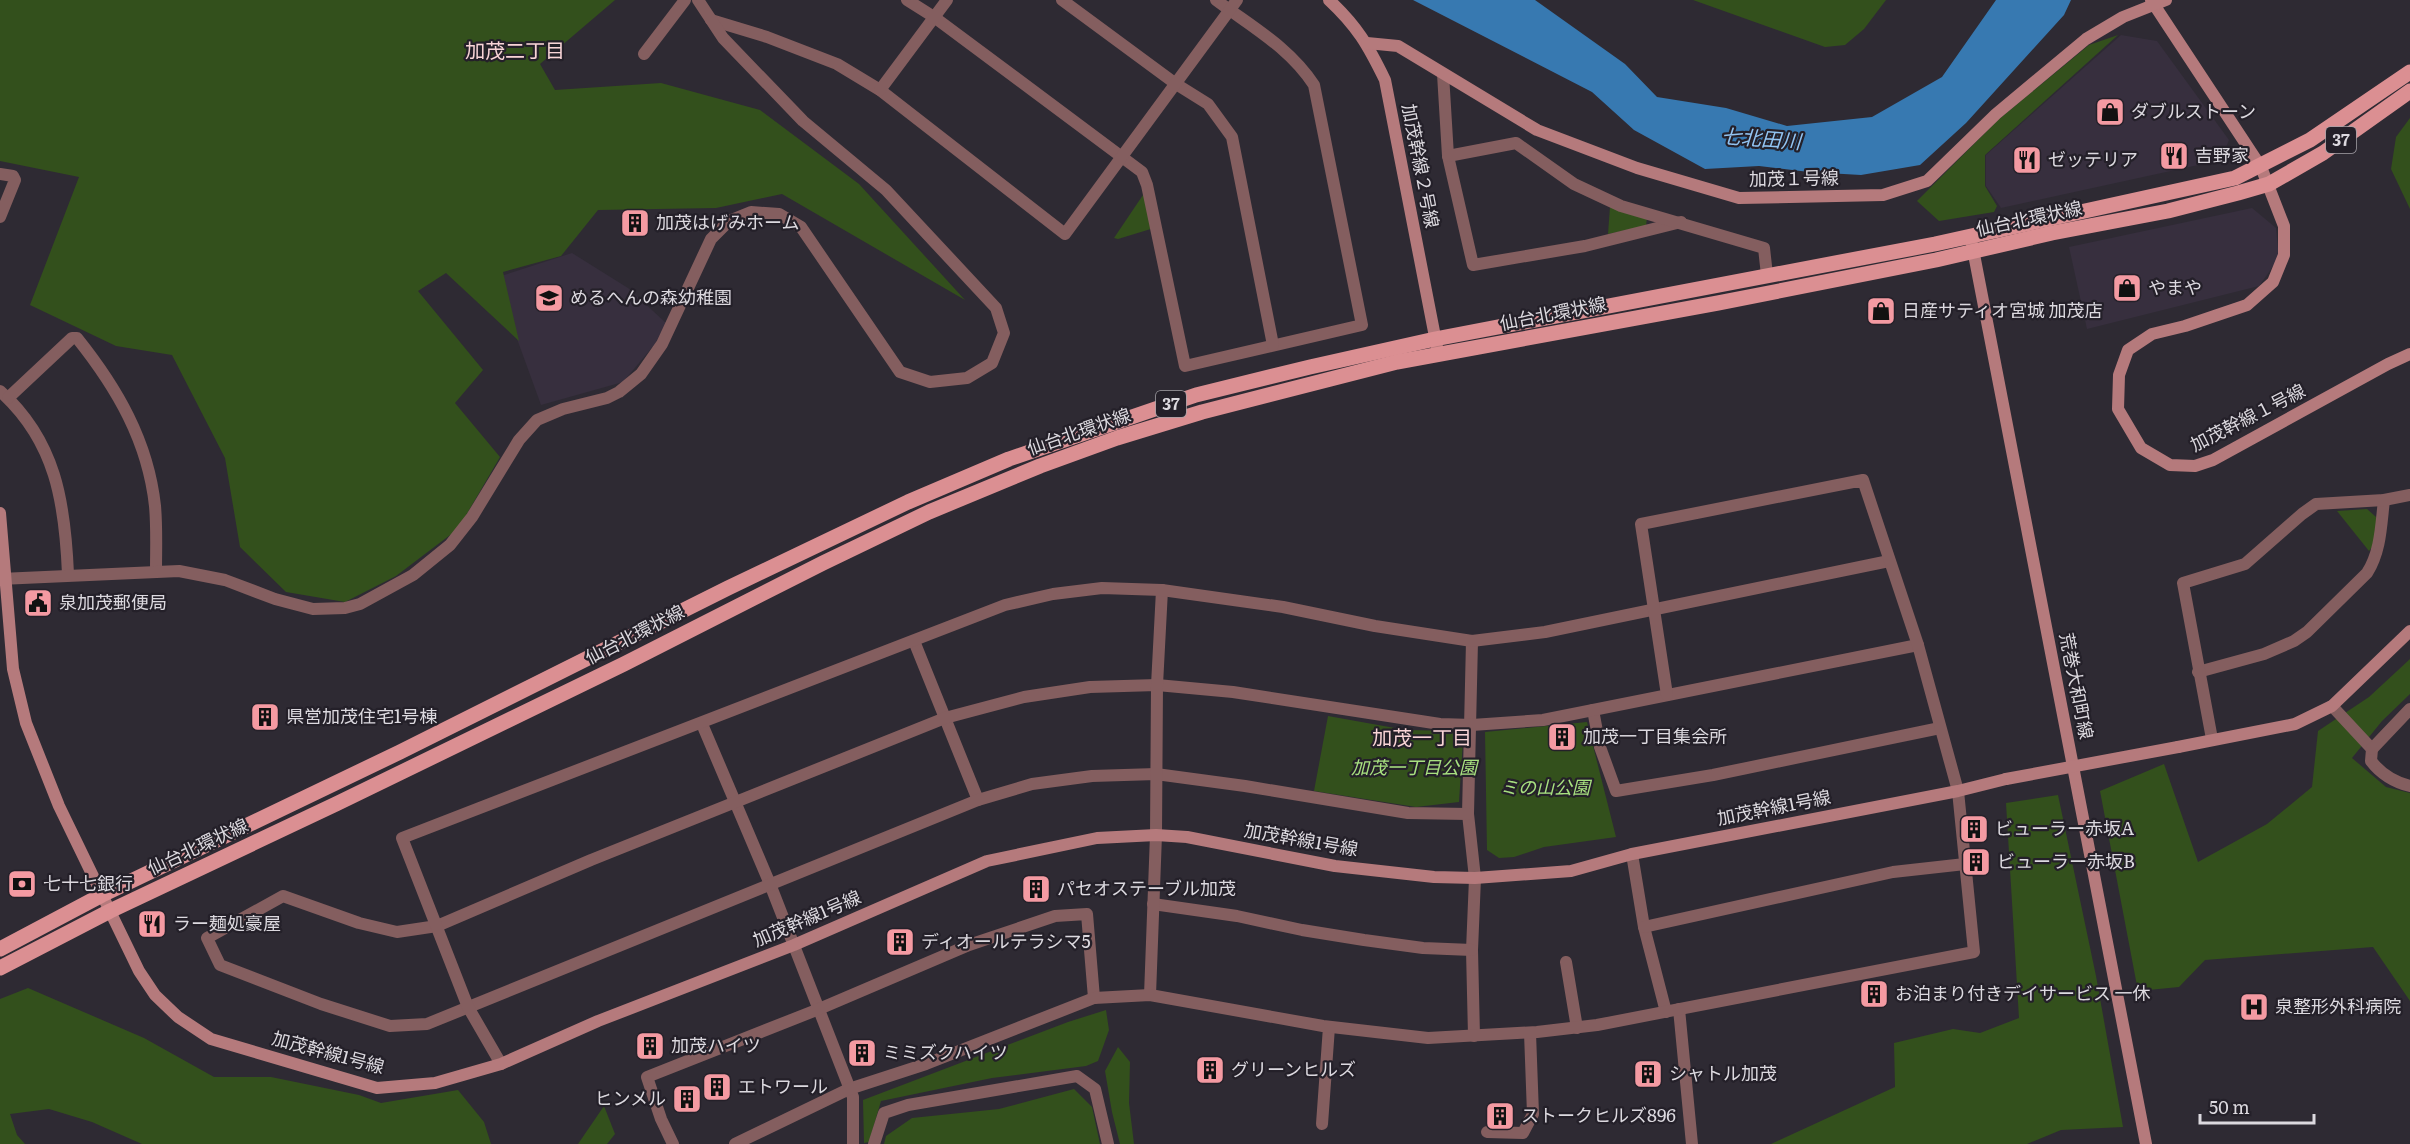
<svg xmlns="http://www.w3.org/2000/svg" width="2410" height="1144" viewBox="0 0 2410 1144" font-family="Literata,'Noto Sans JP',serif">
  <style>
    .built { fill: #372f3e }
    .green { fill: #33501c }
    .water { fill: #3779b1 }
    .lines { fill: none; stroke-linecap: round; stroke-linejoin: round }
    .street { stroke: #845e5f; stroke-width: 12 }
    .secondary { stroke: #b57a7c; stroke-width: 12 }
    .primary { stroke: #db8f92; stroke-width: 15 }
    .secondary-bridge { stroke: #b57a7c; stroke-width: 12 }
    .labels { text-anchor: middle; stroke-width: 4.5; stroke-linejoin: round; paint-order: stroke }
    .shield { fill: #242029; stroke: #a5a2a8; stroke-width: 1.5 }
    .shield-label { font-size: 16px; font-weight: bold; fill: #dcd9df }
    .poi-label { font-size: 18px; fill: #dcd9df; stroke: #242029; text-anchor: start }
    .street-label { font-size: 18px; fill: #dcd9df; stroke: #242029 }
    .park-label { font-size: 18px; font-style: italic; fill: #a8e180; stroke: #242029 }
    .neighbourhood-label { font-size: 20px; fill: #f8d4d6; stroke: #242029 }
    .water-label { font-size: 20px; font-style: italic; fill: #92c4f2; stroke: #242029 }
  </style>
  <rect width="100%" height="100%" fill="#2e2a33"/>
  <g class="built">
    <polygon points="2121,35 2157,41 2229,140 2221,160 2001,208 1986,186 1986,155"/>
    <polygon points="2252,208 2276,228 2279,258 2259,286 2087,329 2069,247"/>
    <polygon points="572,253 628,288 666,323 655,344 623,382 541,405 495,278"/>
  </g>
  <g class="green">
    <polygon points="0,0 615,0 540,64 555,90 661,83 760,110 859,184 965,300 782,194 716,208 598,210 561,256 503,272 519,341 446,273 418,291 483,370 455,403 500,457 458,529 396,576 345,602 286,592 240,547 225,458 172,355 116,346 30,305 79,177 0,161"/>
    <polygon points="1693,0 1886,0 1864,29 1845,45 1825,47"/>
    <polygon points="2118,35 1985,155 1985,186 1997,206 1994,212 1939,221 1917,201 1998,120 2089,45"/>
    <polygon points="2410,118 2410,209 2391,169 2396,137"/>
    <polygon points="1145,192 1154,228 1118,239 1114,238"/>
    <polygon points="1610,207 1647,217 1646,226 1608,234"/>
    <path d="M2367,509L2376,517C2378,529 2377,542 2369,551L2337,511Z"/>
    <polygon points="2410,659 2410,694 2382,721 2352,758 2386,787 2410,793 2410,1001 2373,947 2205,960 2179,987 2138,991 2100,791 2164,764 2198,862 2267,824 2312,787 2318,731 2369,697"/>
    <polygon points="1328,716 1406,730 1455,731 1463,740 1459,802 1416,807 1314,791"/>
    <polygon points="1587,722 1616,837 1544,847 1514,857 1499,858 1487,850 1485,732"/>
    <polygon points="2058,795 2096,976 2123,1127 2061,1130 2027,1144 1771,1144 1895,1087 1894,1043 1953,1029 1980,1033 2019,1018 2006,803"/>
    <polygon points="28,988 144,1038 214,1077 271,1077 359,1095 381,1103 458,1090 484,1122 491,1144 142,1144 92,1122 49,1109 10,1114 17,1135 25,1144 0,1144 0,999"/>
    <polygon points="1106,1010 1109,1030 1098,1061 1086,1066 992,1078 881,1101 869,1142 864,1143 863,1100 1068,1022"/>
    <polygon points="1118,1047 1130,1062 1129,1103 1134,1144 1120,1144 1112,1112 1105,1071"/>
    <polygon points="1074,1089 1092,1107 1100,1144 884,1144 886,1136 912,1118 999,1109"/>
    <polygon points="604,1106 615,1134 607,1144 578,1144"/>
  </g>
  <polygon class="water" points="1413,0 1535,0 1625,64 1657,97 1726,108 1787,126 1872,117 1942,77 1996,0 2071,0 2064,15 1966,123 1920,165 1861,175 1809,172 1759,166 1705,169 1634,130 1592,92"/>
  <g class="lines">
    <g class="street">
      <path d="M907,0L934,17L1142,172L1147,185L1185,366L1362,325L1314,85C1289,47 1252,27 1216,0"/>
      <polyline points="1062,0 1176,84 1208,104 1232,137 1273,345"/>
      <polyline points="711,20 767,37 837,64 880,90 1065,234 1237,0"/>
      <polyline points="644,54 685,0"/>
      <polyline points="1443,74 1448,156 1473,265 1585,246 1681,222"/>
      <polyline points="880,90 947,0"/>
      <polyline points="1448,156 1516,143 1574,184 1621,206 1764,248 1767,275"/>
      <polyline points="0,174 13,176 15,180 0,217"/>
      <path d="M0,391C56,441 65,503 68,574"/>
      <path d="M8,398L72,338H77C117,388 148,441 155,506C157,528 156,549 156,571"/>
      <polyline points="0,579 179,571 225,580 275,599 313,609 345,608 360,604 413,575 450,545 472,517 519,440 537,420 563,409 607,398 619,392 641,374 662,344 711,239 729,221 751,212 779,214 801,227 900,372 930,382 967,378 992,363 1004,333 996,308 886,190 803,121 723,38 698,0"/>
      <polyline points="914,641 978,800"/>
      <polyline points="1472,641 1468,814 1475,878 1472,950 1474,1036"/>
      <path d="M2198,672L2264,654L2294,641L2307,632L2367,573C2381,551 2381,525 2384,500"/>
      <path d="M2332,706L2372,749L2371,761C2381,774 2394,782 2410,786"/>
      <polyline points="1593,710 1600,747 1616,791 1713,775 1940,728"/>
      <polyline points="702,724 770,884 853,1097 853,1144"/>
      <polyline points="2212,739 2183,583 2245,564 2302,514 2316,504 2384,500 2410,495"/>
      <polyline points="2372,749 2410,709"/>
      <polyline points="1468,814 1408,813 1245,786 1156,774 1092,776 1032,784 978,800 427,1024 390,1026 321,1004 220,965 207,938 283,896 359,923 397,932 437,926 591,860 945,718 1024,697 1090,687 1157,685 1233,692 1440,724 1472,725 1543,720 1918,645"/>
      <polyline points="1632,854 1644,927 1666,1012"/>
      <polyline points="1153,904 1237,916 1302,930 1364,940 1423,948 1472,950"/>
      <polyline points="1644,927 1893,872 1965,864"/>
      <polyline points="1566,962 1577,1028"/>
      <polyline points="1150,995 1156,835 1157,685 1162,590"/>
      <polyline points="1679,1009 1692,1144"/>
      <polyline points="501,1064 468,1007 402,838 1005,605 1053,594 1102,588 1162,590 1283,607 1375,626 1472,641 1545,632 1889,561"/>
      <polyline points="1322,1124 1329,1027"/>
      <polyline points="1487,1132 1523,1133 1533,1114 1530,1033"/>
      <polyline points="673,1144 661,1119 647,1077 819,1009 969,945 1055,916 1087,914 1094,998"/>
      <polyline points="735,1144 849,1089 926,1064 1094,998 1150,995 1323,1026 1428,1038 1537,1032 1597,1025 1974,952 1958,791 1918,645 1863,480 1641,524 1667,695"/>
      <polyline points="874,1144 884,1113 908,1105 1077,1076 1095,1089 1108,1144"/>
    </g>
    <g class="secondary">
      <path d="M1329,0C1357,26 1368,45 1385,80L1437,347"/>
      <polyline points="2151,0 2261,167 2284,226 2284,255 2273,282 2247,305 2185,326 2152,334 2128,350 2119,375 2118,409 2141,448 2170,465 2195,466 2213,460 2388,364 2410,354"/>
      <polyline points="1367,43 1398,46 1537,130 1637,168 1739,198 1883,195 1927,181 1996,114 2086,39 2123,17 2166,0"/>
      <polyline points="1972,244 2146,1144"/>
      <polyline points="0,513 13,669 26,723 59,806 139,971 155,995 178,1017 211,1039 377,1088 435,1083 501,1064 598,1021 794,945 987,861 1097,838 1156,835 1187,837 1335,866 1434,877 1475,878 1571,871 1632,854 1958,791 2006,779"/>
      <polyline points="2178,747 2295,724 2332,706 2410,631"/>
    </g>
    <g class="primary">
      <polyline points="0,949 102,895 400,752 728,588 908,502 1009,459 1196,395 1310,367 1435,339 1935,244 2235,178 2310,140 2410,72"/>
      <polyline points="0,968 110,911 336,804 624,664 823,563 929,512 1040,466 1117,438 1202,412 1397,362 1718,303 1936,260 2052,233 2168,211 2238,193 2269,184 2323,153 2410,91"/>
    </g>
    <polyline class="secondary-bridge" points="2006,779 2178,747"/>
  </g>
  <defs>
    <g id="shop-square" transform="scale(1.5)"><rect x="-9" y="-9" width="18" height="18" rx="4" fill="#f49aa2" stroke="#242029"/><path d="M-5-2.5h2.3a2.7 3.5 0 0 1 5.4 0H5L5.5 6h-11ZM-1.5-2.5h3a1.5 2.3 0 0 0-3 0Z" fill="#111"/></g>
    <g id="restaurant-square" transform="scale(1.5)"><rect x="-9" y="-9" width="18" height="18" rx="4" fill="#f49aa2" stroke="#242029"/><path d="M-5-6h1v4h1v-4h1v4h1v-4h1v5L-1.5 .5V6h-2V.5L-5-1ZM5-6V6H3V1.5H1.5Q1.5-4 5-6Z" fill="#111"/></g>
    <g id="building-square" transform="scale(1.5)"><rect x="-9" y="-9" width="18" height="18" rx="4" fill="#f49aa2" stroke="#242029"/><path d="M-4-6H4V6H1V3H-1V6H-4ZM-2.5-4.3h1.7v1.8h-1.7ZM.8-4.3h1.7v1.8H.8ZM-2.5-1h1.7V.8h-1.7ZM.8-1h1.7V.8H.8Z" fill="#111"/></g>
    <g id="school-square" transform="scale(1.5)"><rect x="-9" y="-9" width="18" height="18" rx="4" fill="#f49aa2" stroke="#242029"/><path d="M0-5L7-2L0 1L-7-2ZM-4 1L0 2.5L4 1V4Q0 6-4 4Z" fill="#111"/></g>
    <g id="civic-square" transform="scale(1.5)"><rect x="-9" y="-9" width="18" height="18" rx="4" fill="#f49aa2" stroke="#242029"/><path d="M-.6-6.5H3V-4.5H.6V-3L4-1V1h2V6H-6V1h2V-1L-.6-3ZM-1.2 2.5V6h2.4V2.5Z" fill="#111"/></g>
    <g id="bank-square" transform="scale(1.5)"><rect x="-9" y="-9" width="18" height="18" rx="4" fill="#f49aa2" stroke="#242029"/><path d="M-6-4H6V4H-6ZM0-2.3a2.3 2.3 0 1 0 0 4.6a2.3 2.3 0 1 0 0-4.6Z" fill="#111"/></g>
    <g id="hospital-square" transform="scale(1.5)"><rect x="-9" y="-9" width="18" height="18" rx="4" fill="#f49aa2" stroke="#242029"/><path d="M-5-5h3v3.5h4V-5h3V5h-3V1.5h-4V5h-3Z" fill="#111"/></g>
  </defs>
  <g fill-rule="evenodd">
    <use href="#shop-square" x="2110" y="112"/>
    <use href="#restaurant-square" x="2174" y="156"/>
    <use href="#restaurant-square" x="2027" y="160"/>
    <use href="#building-square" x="635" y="223"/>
    <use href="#shop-square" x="2127" y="288"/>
    <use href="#school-square" x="549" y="298"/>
    <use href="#shop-square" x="1881" y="311"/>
    <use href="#civic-square" x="38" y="603"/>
    <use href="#building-square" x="265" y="717"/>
    <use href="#building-square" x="1562" y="737"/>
    <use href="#building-square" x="1974" y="829"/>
    <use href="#building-square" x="1976" y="862"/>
    <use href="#bank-square" x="22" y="884"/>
    <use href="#building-square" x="1036" y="889"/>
    <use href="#restaurant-square" x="152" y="924"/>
    <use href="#building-square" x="900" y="942"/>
    <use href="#building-square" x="1874" y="994"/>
    <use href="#hospital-square" x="2254" y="1007"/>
    <use href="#building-square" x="650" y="1046"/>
    <use href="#building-square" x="862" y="1053"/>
    <use href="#building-square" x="1210" y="1070"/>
    <use href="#building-square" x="1648" y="1074"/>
    <use href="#building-square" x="717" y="1087"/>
    <use href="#building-square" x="687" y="1099"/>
    <use href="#building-square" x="1500" y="1116"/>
  </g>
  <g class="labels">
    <g class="shield">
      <rect x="2326" y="127" width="30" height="26" rx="4.5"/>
      <rect x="1156" y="391" width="30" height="26" rx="4.5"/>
    </g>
    <g class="shield-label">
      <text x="2341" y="146">37</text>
      <text x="1171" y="410">37</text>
    </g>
    <g class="poi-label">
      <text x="2131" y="118">ダブルストーン</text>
      <text x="2195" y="162">吉野家</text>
      <text x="2048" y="166">ゼッテリア</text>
      <text x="656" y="229">加茂はげみホーム</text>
      <text x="2148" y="294">やまや</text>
      <text x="570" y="304">めるへんの森幼稚園</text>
      <text x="1902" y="317">日産サティオ宮城 加茂店</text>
      <text x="59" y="609">泉加茂郵便局</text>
      <text x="286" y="723">県営加茂住宅1号棟</text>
      <text x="1583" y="743">加茂一丁目集会所</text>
      <text x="1995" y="835">ビューラー赤坂A</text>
      <text x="1997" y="868">ビューラー赤坂B</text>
      <text x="43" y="890">七十七銀行</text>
      <text x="1057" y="895">パセオステーブル加茂</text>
      <text x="173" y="930">ラー麺処豪屋</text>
      <text x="921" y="948">ディオールテラシマ5</text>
      <text x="1895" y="1000">お泊まり付きデイサービス 一休</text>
      <text x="2275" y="1013">泉整形外科病院</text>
      <text x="671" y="1052">加茂ハイツ</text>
      <text x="883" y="1059">ミミズクハイツ</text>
      <text x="1231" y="1076">グリーンヒルズ</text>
      <text x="1669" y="1080">シャトル加茂</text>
      <text x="738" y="1093">エトワール</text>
      <text x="666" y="1105" text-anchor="end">ヒンメル</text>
      <text x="1521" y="1122">ストークヒルズ896</text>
    </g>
    <g class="street-label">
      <text transform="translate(1420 166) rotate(79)" y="6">加茂幹線２号線</text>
      <text transform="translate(1794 179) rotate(-1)" y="6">加茂１号線</text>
      <text transform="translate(2029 219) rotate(-12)" y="6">仙台北環状線</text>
      <text transform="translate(1553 314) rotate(-11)" y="6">仙台北環状線</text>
      <text transform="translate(2248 418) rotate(-27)" y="6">加茂幹線１号線</text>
      <text transform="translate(1079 432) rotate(-19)" y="6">仙台北環状線</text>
      <text transform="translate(635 635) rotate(-27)" y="6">仙台北環状線</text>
      <text transform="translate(2076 686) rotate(79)" y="6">荒巻大和町線</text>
      <text transform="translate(1774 808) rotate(-11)" y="6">加茂幹線1号線</text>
      <text transform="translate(1301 840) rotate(10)" y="6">加茂幹線1号線</text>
      <text transform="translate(198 847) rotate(-25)" y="6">仙台北環状線</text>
      <text transform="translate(807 919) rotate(-23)" y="6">加茂幹線1号線</text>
      <text transform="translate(328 1053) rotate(15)" y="6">加茂幹線1号線</text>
    </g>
    <g class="park-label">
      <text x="1414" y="774">加茂一丁目公園</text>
      <text x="1545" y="794">ミの山公園</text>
    </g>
    <g class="neighbourhood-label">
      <text x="515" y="58">加茂二丁目</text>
      <text x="1422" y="745">加茂一丁目</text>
    </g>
    <g class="water-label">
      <text transform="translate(1761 139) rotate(4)" y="7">七北田川</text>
    </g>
  </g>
  <path d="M2200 1114v9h114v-9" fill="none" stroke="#dcd9df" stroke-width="3"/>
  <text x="2209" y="1114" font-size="18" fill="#dcd9df" stroke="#242029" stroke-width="4.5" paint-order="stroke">50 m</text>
</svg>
